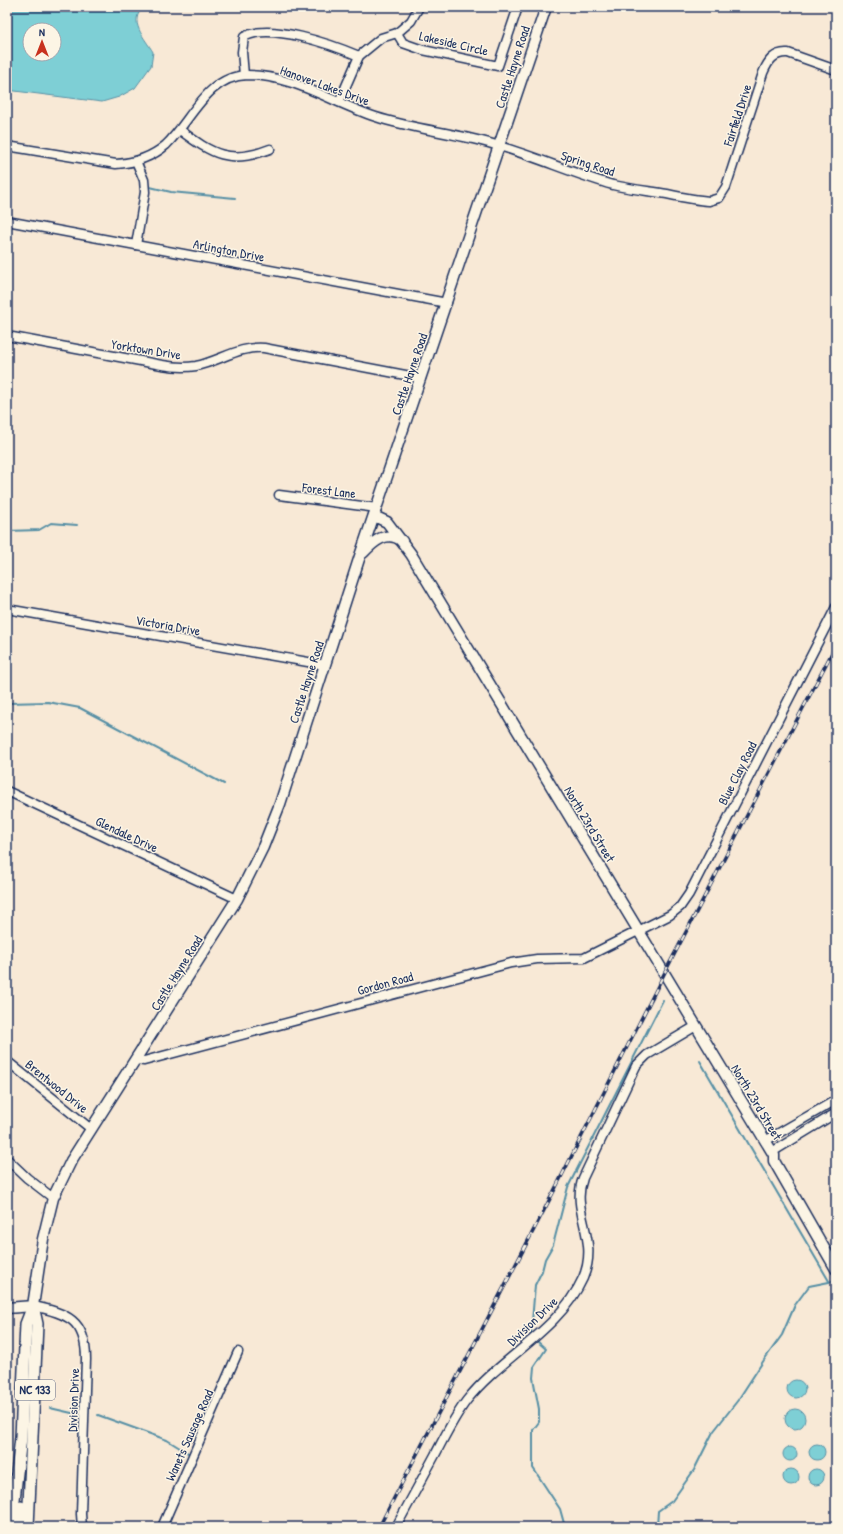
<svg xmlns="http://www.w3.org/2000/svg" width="843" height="1534" viewBox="0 0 843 1534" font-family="'Patrick Hand',sans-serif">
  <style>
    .water { fill: #7ecfd5; stroke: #568fa5; fill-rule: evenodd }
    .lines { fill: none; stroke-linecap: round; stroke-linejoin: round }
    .stream { stroke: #568fa5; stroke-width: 2 }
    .minor-casing { stroke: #1b2f5e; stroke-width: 11 }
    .major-casing { stroke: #1b2f5e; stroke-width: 13 }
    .highway-casing { stroke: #1b2f5e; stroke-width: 14 }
    .minor { stroke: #fcf5e5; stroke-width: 8 }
    .major { stroke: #fcf5e5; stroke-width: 10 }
    .highway { stroke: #fcf5e5; stroke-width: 11 }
    .rail-casing { stroke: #1b2f5e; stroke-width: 3.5 }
    .rail { stroke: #fcf5e5; stroke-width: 2; stroke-dasharray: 6; stroke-linecap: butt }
    .labels { text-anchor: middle; stroke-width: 3; stroke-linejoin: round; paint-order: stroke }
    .shield { fill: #fcf5e5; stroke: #5e6a86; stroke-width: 1 }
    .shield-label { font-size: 12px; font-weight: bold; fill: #1b2f5e }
    .street-label { font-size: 13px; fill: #1b2f5e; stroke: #fcf5e5 }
  </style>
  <rect width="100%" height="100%" fill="#f8e9d6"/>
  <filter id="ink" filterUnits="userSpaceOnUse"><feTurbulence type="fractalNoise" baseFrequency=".025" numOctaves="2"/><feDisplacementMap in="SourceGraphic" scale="8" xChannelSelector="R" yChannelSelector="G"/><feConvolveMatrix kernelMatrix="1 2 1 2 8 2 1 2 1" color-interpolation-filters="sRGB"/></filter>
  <g filter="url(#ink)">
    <g class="water">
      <path d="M7,7H144C127,21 145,38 153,52L151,66L135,88L119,97L102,102L7,90ZM30,30H54V54H30Z"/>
      <circle cx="796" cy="1389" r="9"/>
      <circle cx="795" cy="1419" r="10"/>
      <circle cx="817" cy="1452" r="8"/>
      <circle cx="790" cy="1454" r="7"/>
      <circle cx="816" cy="1477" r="8"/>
      <circle cx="791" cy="1477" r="8"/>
    </g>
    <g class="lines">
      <g class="stream">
        <polyline points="150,187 171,192 235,198"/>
        <polyline points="7,531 39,530 51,523 77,525"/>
        <polyline points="7,703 48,702 80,708 224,784"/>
        <polyline points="700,1061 829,1281"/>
        <polyline points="531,1334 535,1285 542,1271 545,1259 553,1245 568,1187 663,1000"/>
        <polyline points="538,1342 546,1349 534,1367 533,1378 539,1409 539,1422 533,1430 533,1468 560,1509 565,1527"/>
        <polyline points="7,1403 8,1403"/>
        <polyline points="50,1408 76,1414"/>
        <polyline points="98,1415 167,1440 188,1453"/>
        <polyline points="657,1527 658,1511 672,1501 694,1470 713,1432 738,1400 764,1360 782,1335 795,1305 809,1286 834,1281"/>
      </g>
      <g class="minor-casing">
        <g id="minor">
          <polyline points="397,33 403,43 423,50 498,66 518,7"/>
          <path d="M244,75L242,52L244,37C269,22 333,45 359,56"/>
          <polyline points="339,102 359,56 381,38 397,33 411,21 419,7"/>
          <path d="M180,130C212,154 230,165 270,149"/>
          <path d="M7,146L116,164C134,163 152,157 166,145C191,121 207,76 247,75C293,75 333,103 376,117C416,130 459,133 499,146C537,157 574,174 613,185C630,189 649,191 667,194C681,197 695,200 709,201L719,198L726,187L763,73C768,61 774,52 788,53L836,70"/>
          <polyline points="7,221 447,303"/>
          <polyline points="136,245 145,192 144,180 136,161"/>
          <path d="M7,336L162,365C173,367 184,368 196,366C220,361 239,346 264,348L421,378"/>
          <polyline points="279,495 377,508"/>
          <polyline points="7,609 325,665"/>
          <polyline points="7,791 237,899"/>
          <polyline points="136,1060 144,1061 511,963 537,959 584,958 670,915 680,907 689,894 836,607"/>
          <polyline points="7,1061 91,1129"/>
          <polyline points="765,1141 836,1100"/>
          <polyline points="772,1152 836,1113"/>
          <polyline points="7,1159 27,1178 53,1198"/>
          <path d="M33,1306C67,1313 86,1320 86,1359L81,1514L82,1527"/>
          <polyline points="162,1527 238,1352"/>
          <path d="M396,1527C409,1503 422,1479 435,1455C445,1436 454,1417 467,1400C502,1356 559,1331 583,1278C600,1239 570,1212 583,1178L636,1066L647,1055L696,1026"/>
        </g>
      </g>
      <g class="major-casing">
        <g id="major">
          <polyline points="374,516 387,522 411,554 774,1155 774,1161 836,1269"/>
          <path d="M363,553C373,542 387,529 402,541"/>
          <polyline points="7,1308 33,1306 43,1239 53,1198 71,1161 237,899 263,847 280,804 360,556 546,7"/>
        </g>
      </g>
      <g class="highway-casing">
        <g id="highway">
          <polyline points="11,1527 21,1437 26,1324 33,1306"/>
          <polyline points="20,1527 21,1507"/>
          <polyline points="28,1527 37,1324 33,1306"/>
        </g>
      </g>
      <use href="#minor" class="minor"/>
      <use href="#major" class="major"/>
      <use href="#highway" class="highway"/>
      <g class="rail-casing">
        <polyline id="rail" points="379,1527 554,1191 664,974 836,645"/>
      </g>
      <use href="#rail" class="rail"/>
    </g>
  </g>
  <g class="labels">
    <rect class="shield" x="15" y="1380" width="40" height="20" rx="3"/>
    <g class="shield-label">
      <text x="35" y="1394">NC 133</text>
    </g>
    <g class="street-label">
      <text transform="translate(454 43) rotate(13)" y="5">Lakeside Circle</text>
      <text transform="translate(512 67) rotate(-72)" y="5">Castle Hayne Road</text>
      <text transform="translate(325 85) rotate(20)" y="5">Hanover Lakes Drive</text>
      <text transform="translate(737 115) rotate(-72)" y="5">Fairfield Drive</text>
      <text transform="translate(588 163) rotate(18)" y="5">Spring Road</text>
      <text transform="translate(229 250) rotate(11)" y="5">Arlington Drive</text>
      <text transform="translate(146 349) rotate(9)" y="5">Yorktown Drive</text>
      <text transform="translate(409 374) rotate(-71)" y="5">Castle Hayne Road</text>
      <text transform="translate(329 490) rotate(7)" y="5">Forest Lane</text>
      <text transform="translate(168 625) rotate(10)" y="5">Victoria Drive</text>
      <text transform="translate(306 682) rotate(-72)" y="5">Castle Hayne Road</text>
      <text transform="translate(737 773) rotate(-63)" y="5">Blue Clay Road</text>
      <text transform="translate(590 824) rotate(59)" y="5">North 23rd Street</text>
      <text transform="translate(127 834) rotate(25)" y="5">Glendale Drive</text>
      <text transform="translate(176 973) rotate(-58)" y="5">Castle Hayne Road</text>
      <text transform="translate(385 983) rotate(-15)" y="5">Gordon Road</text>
      <text transform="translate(57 1086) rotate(39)" y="5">Brentwood Drive</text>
      <text transform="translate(757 1102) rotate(59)" y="5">North 23rd Street</text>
      <text transform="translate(532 1321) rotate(-44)" y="5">Division Drive</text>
      <text transform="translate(73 1400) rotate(-88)" y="5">Division Drive</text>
      <text transform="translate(189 1435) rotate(-66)" y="5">Wanets Sausage Road</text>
    </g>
  </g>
  <rect width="843" height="1534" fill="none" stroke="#fcf5e5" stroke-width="24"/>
  <rect x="12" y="12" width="819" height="1510" fill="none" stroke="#1b2f5e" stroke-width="1.5" filter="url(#ink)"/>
  <g transform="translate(42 42)"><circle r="19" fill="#fcf5e5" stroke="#a2a6af"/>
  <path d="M0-3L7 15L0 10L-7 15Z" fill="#c8321e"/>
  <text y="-6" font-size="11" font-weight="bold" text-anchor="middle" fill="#1b2f5e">N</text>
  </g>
</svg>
